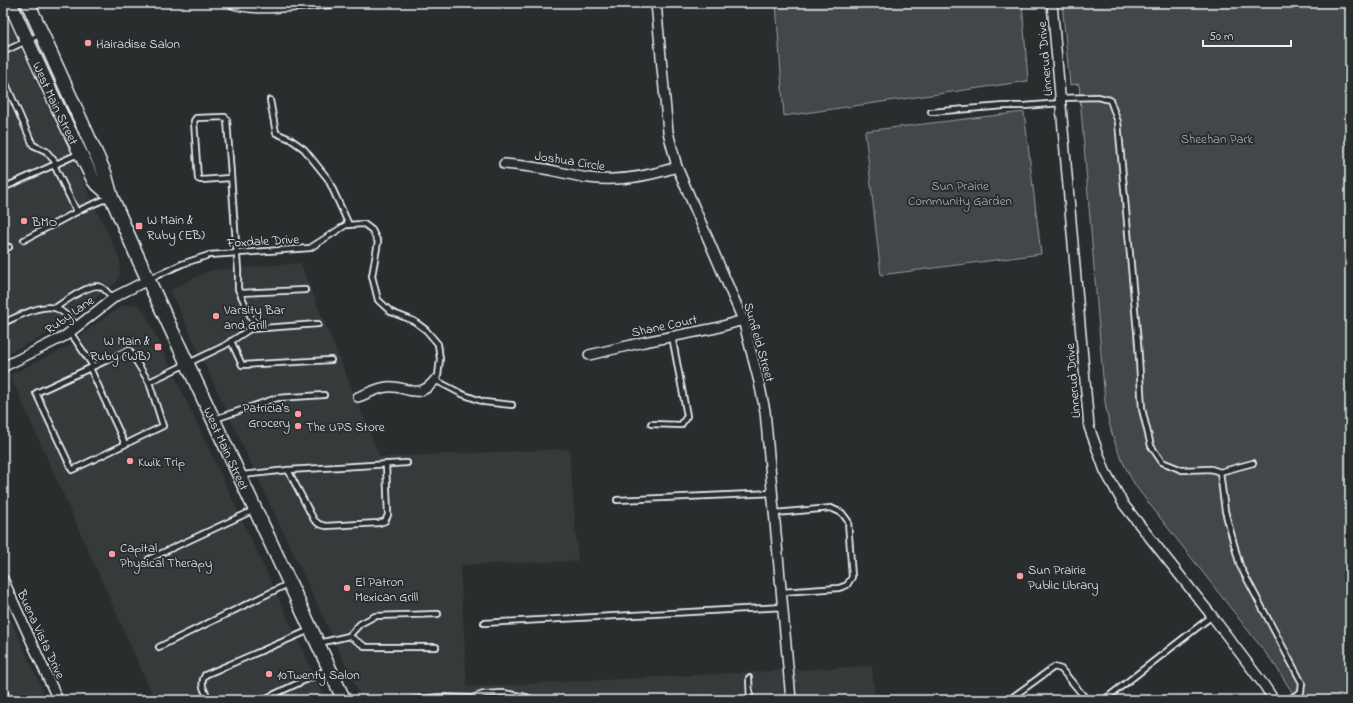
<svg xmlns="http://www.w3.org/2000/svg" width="1353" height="703" viewBox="0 0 1353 703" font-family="'Indie Flower',sans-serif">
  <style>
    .built { fill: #363a3b }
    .green { fill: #424648; stroke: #959ca0 }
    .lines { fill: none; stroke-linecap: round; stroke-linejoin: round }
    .stream { stroke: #989fa3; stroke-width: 3.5 }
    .lane-casing { stroke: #e8f1f8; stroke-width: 8 }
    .street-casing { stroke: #e8f1f8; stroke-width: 12 }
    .secondary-casing { stroke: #e8f1f8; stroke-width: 16 }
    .lane { stroke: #2a2d2e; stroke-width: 4.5 }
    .street { stroke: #2a2d2e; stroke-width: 9 }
    .secondary { stroke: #2a2d2e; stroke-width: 13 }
    .poi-dot { fill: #ff9aa2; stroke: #2a2d2e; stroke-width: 1.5 }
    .labels { text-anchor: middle; stroke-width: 4; stroke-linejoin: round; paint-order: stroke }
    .poi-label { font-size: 13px; fill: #e8f1f8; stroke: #2a2d2e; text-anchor: start }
    .street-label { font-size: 13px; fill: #e8f1f8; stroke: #2a2d2e }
    .park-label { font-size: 13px; fill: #aeb5ba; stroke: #2a2d2e }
  </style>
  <rect width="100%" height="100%" fill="#2a2d2e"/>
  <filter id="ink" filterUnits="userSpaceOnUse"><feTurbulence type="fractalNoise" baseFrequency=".025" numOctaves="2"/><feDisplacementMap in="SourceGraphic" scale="8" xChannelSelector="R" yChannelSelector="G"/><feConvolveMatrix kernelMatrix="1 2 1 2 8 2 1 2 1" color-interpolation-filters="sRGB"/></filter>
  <g filter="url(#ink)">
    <g class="built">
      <polygon points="3,11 116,251 120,261 120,274 116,283 52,332 3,355"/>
      <polygon points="300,263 380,457 569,449 578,561 460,565 467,687 872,666 875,700 362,700 170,290 206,272 215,270"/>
      <polygon points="133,304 138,305 144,311 206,443 326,700 155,700 10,375 73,344 90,328 121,306"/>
      <polygon points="3,604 47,699 48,700 3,700"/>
    </g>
    <g class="green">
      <polygon points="776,3 1022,3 1028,81 784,116"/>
      <path d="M1062,3H1350V700H1297L1275,665L1137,488C1120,461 1110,434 1105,402L1079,84L1070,85Z"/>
      <polygon points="1024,112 1041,254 881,275 865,131"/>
    </g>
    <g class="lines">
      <polyline class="stream" points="1145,3 1152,3"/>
      <g class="lane-casing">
        <g id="lane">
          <polyline points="3,52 41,34"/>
          <polyline points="3,77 33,145 46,151 57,164"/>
          <polyline points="1060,98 1098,97 1110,100 1118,122 1138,343 1142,409 1151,446 1162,462 1182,470 1211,469 1220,472 1225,511 1240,566 1302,683 1301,692 1288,700"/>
          <polyline points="270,100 276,133 290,139 304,149 328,179 349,225"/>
          <polyline points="931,112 1004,106 1024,106 1061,103"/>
          <polyline points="54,165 77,212"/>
          <polyline points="230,178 201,180 198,179 194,121 196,118 225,117 227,120 238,270 238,289 256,328"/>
          <polyline points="3,188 78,154"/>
          <polyline points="24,240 82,209 110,197"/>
          <polyline points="3,250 9,247"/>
          <polyline points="149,279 182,264 209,255 310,248 346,225 364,224 372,230 378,242 372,276 378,300 391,312 414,321 426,330 438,344 440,359 438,376 435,380 462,394 484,402 512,405"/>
          <polyline points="240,293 305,290"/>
          <path d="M55,308C64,302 91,282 101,287C105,289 110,295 113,299"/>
          <path d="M3,323C17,317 40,304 55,308C63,310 71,320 77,326"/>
          <polyline points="70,332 93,366"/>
          <polyline points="231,341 242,365 331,360"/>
          <polyline points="90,368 125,444"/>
          <polyline points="149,382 129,350 36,393 72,470 163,426 149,382 224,346 250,329 318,324"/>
          <polyline points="215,419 277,398 324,395"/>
          <polyline points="651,424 681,425 687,416 672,336"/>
          <polyline points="288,470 314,520 319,524 326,526 379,523 385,521 388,515 386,464"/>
          <polyline points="1220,472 1253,463"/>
          <polyline points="242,475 288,470 407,463"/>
          <polyline points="617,500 773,493"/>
          <polyline points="775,513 831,508 842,513 848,521 852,577 847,585 839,588 782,592"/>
          <polyline points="149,559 254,510"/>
          <polyline points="484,623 784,607"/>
          <polyline points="349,636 360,624 375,616 438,614"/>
          <polyline points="319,643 349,636 366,647 436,647"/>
          <polyline points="159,647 288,584"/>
          <polyline points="749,678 750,700"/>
          <polyline points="3,689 8,700"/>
          <polyline points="1010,699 1054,667 1061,669 1087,700"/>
          <path d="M209,700C205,691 199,684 205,675L310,630"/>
          <polyline points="262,700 329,669"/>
          <polyline points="413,700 439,697 472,698 484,694 503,693 526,697 534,700"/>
          <polyline points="1104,700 1212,616"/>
        </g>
      </g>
      <g class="street-casing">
        <g id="street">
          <path d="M231,3C251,13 308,4 333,3"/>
          <polyline points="656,3 668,132 677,167 743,320 759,382 765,411 791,700"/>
          <polyline points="1052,3 1089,427 1105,471 1124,505 1212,616 1264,685 1274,700"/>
          <path d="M504,164C516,165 527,166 538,168C555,170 572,176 589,178C619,182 649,176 677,167"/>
          <polyline points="589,355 644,342 716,328 743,320"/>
          <polyline points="3,367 65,336 116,296 148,280"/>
          <path d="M358,397C367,394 377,388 387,387C407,385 417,402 435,380"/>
          <polyline points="3,579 58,700"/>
        </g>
      </g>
      <g class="secondary-casing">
        <g id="secondary">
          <path id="s1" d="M10,3L58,108L94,181L111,196"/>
          <path id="s2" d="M28,3L105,174L111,196L138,258L344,700"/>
        </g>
      </g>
      <use href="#lane" class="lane"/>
      <use href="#street" class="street"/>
      <use href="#secondary" class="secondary"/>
    </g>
  </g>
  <g class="poi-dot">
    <circle cx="88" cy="43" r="4"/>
    <circle cx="24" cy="221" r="4"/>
    <rect x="135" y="222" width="8" height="8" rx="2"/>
    <circle cx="216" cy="316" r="4"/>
    <rect x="154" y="343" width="8" height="8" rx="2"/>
    <circle cx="298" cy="414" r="4"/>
    <circle cx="298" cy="426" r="4"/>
    <circle cx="130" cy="461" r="4"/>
    <circle cx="112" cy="554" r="4"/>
    <circle cx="1020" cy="576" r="4"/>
    <circle cx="347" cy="588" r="4"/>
    <circle cx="269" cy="674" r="4"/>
  </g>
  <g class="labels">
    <g class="poi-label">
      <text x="96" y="48">Hairadise Salon</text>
      <text x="147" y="224">W Main &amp;<tspan x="147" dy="15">Ruby (EB)</tspan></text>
      <text x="32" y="226">BMO</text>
      <text x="224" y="314">Varsity Bar<tspan x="224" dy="15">and Grill</tspan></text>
      <text x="150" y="345" text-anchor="end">W Main &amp;<tspan x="150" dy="15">Ruby (WB)</tspan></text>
      <text x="290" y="412" text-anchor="end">Patricia's<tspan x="290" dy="15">Grocery</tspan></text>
      <text x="306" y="431">The UPS Store</text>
      <text x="138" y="466">Kwik Trip</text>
      <text x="120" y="552">Capital<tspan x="120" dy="15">Physical Therapy</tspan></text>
      <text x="1028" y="574">Sun Prairie<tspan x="1028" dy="15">Public Library</tspan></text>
      <text x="355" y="586">El Patron<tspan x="355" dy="15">Mexican Grill</tspan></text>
      <text x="277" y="679">10Twenty Salon</text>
    </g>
    <g class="street-label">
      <text transform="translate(1044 59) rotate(-95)" y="5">Linnerud Drive</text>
      <text dy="5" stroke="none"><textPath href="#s1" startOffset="110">West Main Street</textPath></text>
      <text transform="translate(570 160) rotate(9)" y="5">Joshua Circle</text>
      <text transform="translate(263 240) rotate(-3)" y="5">Foxdale Drive</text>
      <text transform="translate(69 314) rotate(-35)" y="5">Ruby Lane</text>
      <text transform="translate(664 325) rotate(-12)" y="5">Shane Court</text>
      <text transform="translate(760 342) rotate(74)" y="5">Sunfield Street</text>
      <text transform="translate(1072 381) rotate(-95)" y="5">Linnerud Drive</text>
      <text dy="5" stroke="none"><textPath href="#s2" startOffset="488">West Main Street</textPath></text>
      <text transform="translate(42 634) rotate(65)" y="5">Buena Vista Drive</text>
    </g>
    <g class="park-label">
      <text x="1217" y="143">Sheehan Park</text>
      <text x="960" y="190">Sun Prairie<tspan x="960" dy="15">Community Garden</tspan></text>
    </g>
  </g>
  <rect width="1353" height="703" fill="none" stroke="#2a2d2e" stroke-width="16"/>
  <rect x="8" y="8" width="1337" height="687" fill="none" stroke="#e8f1f8" stroke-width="1.5" filter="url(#ink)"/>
  <path d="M1203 40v6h88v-6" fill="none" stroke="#e8f1f8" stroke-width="2"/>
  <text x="1209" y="40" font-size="12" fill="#e8f1f8" stroke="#2a2d2e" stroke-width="3" paint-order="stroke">50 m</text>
</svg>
